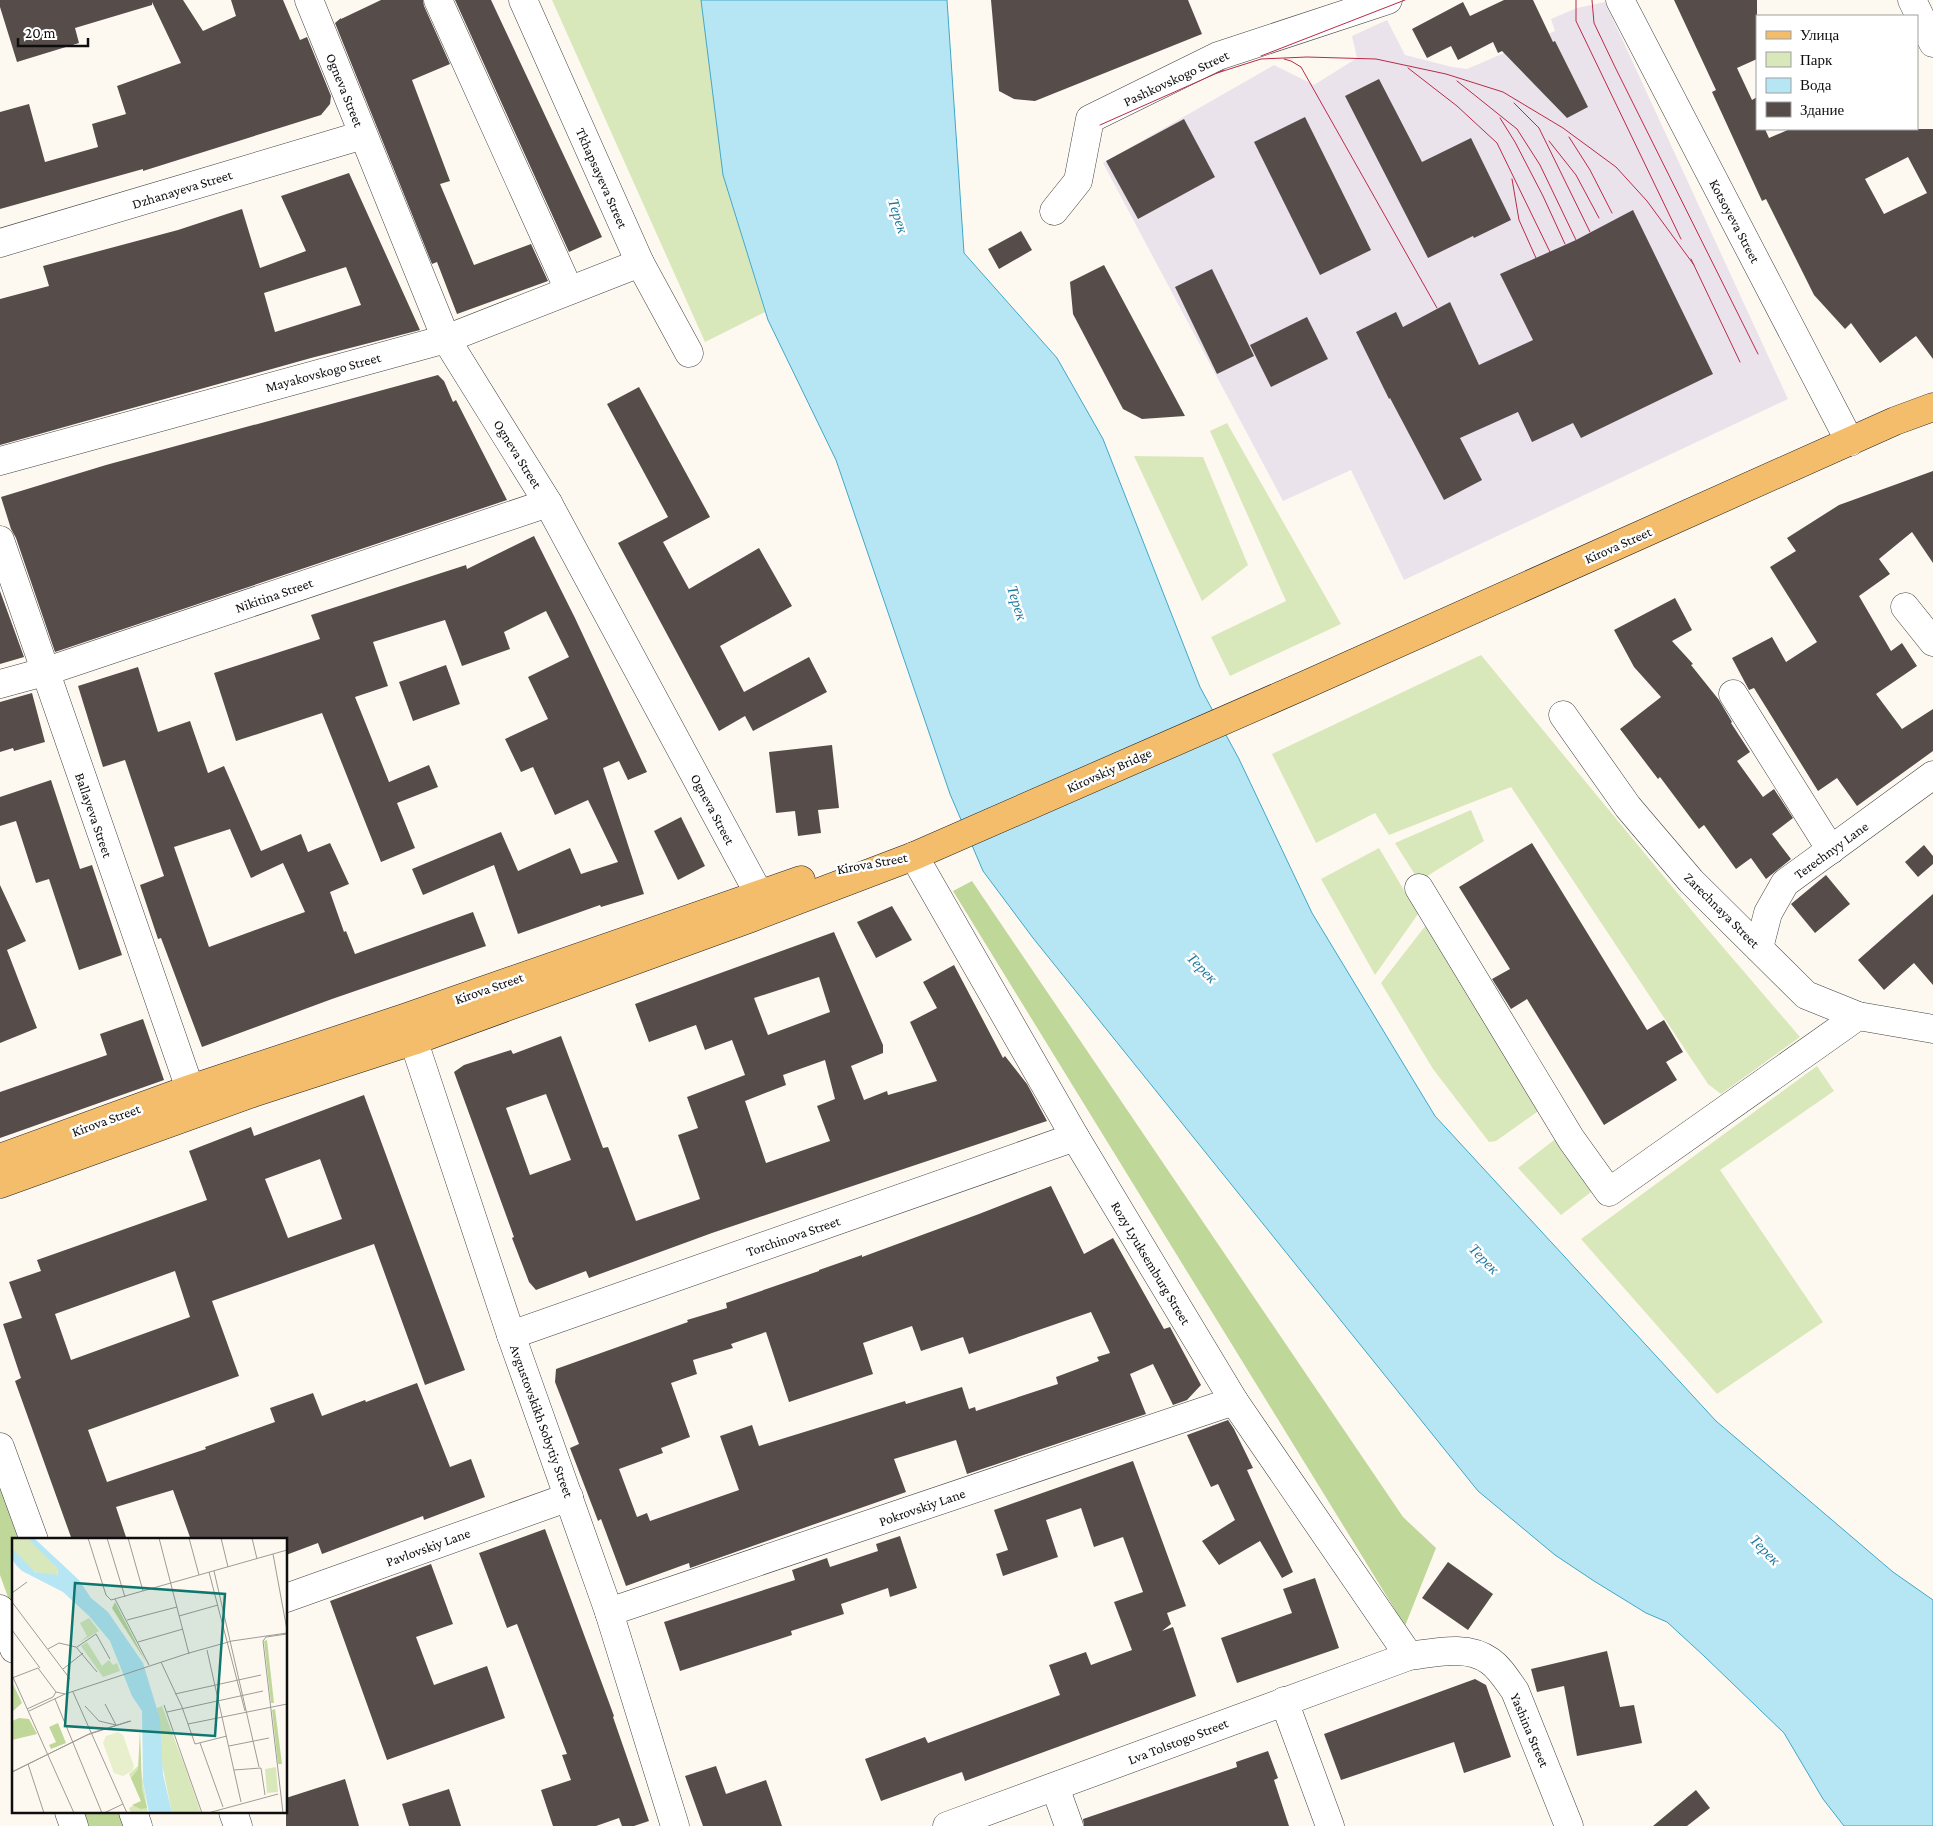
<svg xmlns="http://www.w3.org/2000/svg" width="1933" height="1826" viewBox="0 0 1933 1826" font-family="'Crimson Pro',serif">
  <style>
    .industrial { fill: #eae3ec }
    .green { fill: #d9e8ba }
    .forest { fill: #bfd89a }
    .water { fill: #b6e6f4; stroke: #40a7c8 }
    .building { fill: #564d4b; fill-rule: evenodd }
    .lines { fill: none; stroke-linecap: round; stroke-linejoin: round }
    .minor-casing { stroke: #414141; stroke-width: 29 }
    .major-casing { stroke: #1f1f1f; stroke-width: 29 }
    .minor { stroke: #fff; stroke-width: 28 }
    .major { stroke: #f3bd6b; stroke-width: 28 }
    .tram { stroke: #b92b48; stroke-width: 1 }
    .labels { text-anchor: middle; stroke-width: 5; stroke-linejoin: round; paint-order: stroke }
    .street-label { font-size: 14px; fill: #0e0e0e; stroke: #fff }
    .water-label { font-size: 15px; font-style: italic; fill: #1c779b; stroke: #fff }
    .inset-road { fill: none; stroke: #9e9b96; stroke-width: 1 }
    .view { fill: #0f766e; fill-opacity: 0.15; stroke: #0f766e; stroke-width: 2.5 }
    .inset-edge { fill: none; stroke: #0e0e0e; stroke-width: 2.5 }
  </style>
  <rect width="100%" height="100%" fill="#fef9f0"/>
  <polygon class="industrial" points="1605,2 1788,399 1404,580 1351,470 1283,501 1103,163 1274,65 1314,85 1357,58 1352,36 1387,20 1405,55 1452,67 1467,69 1555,31 1551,19 1577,8"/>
  <g class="green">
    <polygon points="552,0 701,0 723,175 765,312 705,342"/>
    <polygon points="1227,423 1341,624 1230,676 1211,637 1286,601 1210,431"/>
    <polygon points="1134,456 1203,457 1248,565 1202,601"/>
    <polygon points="1481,655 1698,918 1800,1037 1721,1094 1708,1084 1511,787 1389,835 1375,813 1316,843 1272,754"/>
    <polygon points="1471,810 1484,841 1419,881 1395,843"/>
    <polygon points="1379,848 1418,914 1375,975 1321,879"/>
    <polygon points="1426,925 1544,1107 1496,1141 1489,1142 1433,1069 1381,983"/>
    <polygon points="1817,1066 1834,1091 1720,1170 1823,1322 1717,1394 1581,1239"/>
    <polygon points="1558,1137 1595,1189 1561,1215 1518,1168"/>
  </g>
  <g class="forest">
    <polygon points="972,881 1403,1517 1436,1548 1405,1626 953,891"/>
    <polygon points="0,1467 26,1540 14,1540 14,1614 0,1575"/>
    <polygon points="83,1812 122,1812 126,1826 88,1826"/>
  </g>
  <polygon class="water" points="701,0 947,0 964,253 1057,358 1103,439 1200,687 1239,759 1312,913 1435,1116 1716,1421 1893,1572 1933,1600 1933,1826 1844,1826 1823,1799 1784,1733 1704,1656 1667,1622 1646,1613 1594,1581 1555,1555 1478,1491 1033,938 983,871 950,794 836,460 768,320 723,175"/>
  <g class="building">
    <polygon points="0,0 183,0 203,31 236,16 231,0 283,0 300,40 307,37 331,96 330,104 321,115 143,171 143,169 0,209 0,112 29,104 45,162 98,147 92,124 126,114 117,86 181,63 152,2 152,5 75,28 79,43 17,62 0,7"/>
    <polygon points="381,0 423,0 424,6 450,64 412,80 450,181 440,184 474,265 531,244 548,281 457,314 437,262 432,264 335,23 341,18 341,19"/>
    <polygon points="455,0 491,0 602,237 569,252"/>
    <polygon points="991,0 1188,0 1202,34 1035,101 1014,99 999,91"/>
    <polygon points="1504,0 1533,0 1553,42 1555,41 1588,107 1567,118 1502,51 1498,53 1493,42 1458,60 1451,46 1427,58 1412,29 1463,2 1470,16"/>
    <path d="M1674,0H1757V59L1737,68L1752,100L1757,97V129H1765L1769,138L1790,129H1933V359L1916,336L1880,363L1851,323L1845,329L1814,295L1766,199L1762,201L1712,92L1716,90ZM1908,157L1927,193L1884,214L1865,179Z"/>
    <polygon points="1379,79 1422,162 1471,138 1511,220 1474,238 1473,236 1428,258 1345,96"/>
    <polygon points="1305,117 1371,250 1320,275 1254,142"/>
    <polygon points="1184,119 1215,177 1138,219 1106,161"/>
    <path d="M349,173L420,330L311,358L0,445V299L49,286L43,266L178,230L242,209L260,268L306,251L281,196ZM346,267L361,305L275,332L264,293Z"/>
    <polygon points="1633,210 1713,374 1581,438 1573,423 1532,442 1518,412 1460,438 1482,480 1444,500 1390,398 1389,399 1356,332 1396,312 1403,327 1450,302 1479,365 1533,340 1500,274 1576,240"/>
    <polygon points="1021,231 1032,250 999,269 988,249"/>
    <polygon points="1104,265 1185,416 1142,419 1123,409 1073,314 1070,282"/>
    <polygon points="1212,269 1254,356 1217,374 1175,287"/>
    <polygon points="1307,317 1328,359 1271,387 1250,345"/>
    <polygon points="438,375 444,381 453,402 456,400 507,500 55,652 16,538 11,529 1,497 106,465"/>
    <polygon points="639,387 710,517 663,542 689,589 759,548 792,606 720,646 744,692 809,657 827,692 753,731 745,716 719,731 618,543 668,517 607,404"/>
    <polygon points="1933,471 1933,563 1912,532 1879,559 1890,574 1859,596 1891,651 1902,643 1917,666 1876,694 1902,729 1933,709 1933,751 1857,806 1837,778 1818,791 1754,688 1749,690 1732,658 1772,637 1786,662 1817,642 1770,567 1796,551 1787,538 1839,505"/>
    <polygon points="534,536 575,618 647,772 628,780 619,761 603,768 644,894 601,907 600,905 518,934 494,865 423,895 412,869 501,832 518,871 570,848 581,874 618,862 588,800 555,815 533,767 521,772 505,739 548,719 528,677 569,657 546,611 504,632 510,649 462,666 445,620 373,642 388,686 355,697 389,782 429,765 438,787 397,803 415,848 381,862 322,713 236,741 214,673 320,639 311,615 466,565 467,569"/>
    <polygon points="0,591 24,657 0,664"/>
    <polygon points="1675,598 1692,630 1672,641 1693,664 1691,665 1719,700 1732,722 1731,723 1750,752 1737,761 1763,797 1774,789 1793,818 1772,834 1791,859 1766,879 1751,858 1736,869 1704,825 1699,829 1660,777 1658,779 1620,729 1661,697 1634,667 1614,630"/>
    <polygon points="446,665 460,704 413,721 399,682"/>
    <path d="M138,667L158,732L190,721L208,773L224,766L261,851L301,834L308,852L330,843L349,884L330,892L344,932L346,931L355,954L473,912L486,946L332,999L202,1047L161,938L158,939L140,885L164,876L125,760L103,767L78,686ZM230,829L251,878L283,863L305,912L209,947L174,847Z"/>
    <polygon points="32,693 45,742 14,751 13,748 0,752 0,702"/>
    <polygon points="832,745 839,808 818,810 821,833 798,836 795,811 776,813 769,752"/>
    <polygon points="51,780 80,869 92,865 122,955 79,970 49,879 36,883 16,821 0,826 0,797"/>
    <polygon points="681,817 705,866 678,880 654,831"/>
    <polygon points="1532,843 1647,1030 1664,1020 1683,1052 1666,1062 1677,1080 1604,1125 1527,999 1511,1009 1492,979 1510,969 1459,887"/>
    <polygon points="1924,845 1933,856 1933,864 1918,877 1905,862"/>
    <polygon points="1826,875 1850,904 1815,933 1791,904"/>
    <polygon points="0,885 26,941 7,950 37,1028 0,1043"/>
    <polygon points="1933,894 1933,985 1914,963 1884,990 1858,960"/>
    <polygon points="892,906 912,940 876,958 857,922"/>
    <path d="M834,932L883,1045V1053L851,1066L864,1100L887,1091L888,1095L937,1081L910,1022L937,1008L923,982L954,965L1003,1058L1005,1056L1027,1084L1047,1121L712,1233L589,1278L586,1271L536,1290L529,1282L512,1238L514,1237L454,1072L464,1065L511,1050L513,1054L561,1036L603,1148L608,1147L636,1221L700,1199L678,1135L698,1128L687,1097L745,1075L732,1040L705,1050L696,1025L649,1042L635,1004ZM819,977L830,1012L768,1035L754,998ZM825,1060L835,1099L817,1106L830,1141L766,1163L745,1101L786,1085L783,1075ZM546,1094L571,1160L530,1175L506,1108Z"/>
    <polygon points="143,1019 164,1080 0,1138 0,1092 107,1055 100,1034"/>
    <path d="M364,1095L465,1370L425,1385L374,1244L212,1301L239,1376L88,1430L107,1482L206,1449L205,1447L275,1422L270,1408L313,1393L322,1416L365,1400L366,1402L417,1383L450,1467L471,1459L485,1497L424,1520L423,1516L322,1554L318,1543L286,1555V1540H191L173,1490L116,1507L127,1540H72L15,1381L21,1378L3,1324L22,1318L9,1282L41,1271L37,1260L207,1200L189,1151L251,1127L254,1136ZM320,1159L342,1219L288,1238L265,1179ZM175,1271L190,1317L71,1360L55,1314Z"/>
    <path d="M1051,1186L1084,1254L1113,1238L1164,1329L1170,1327L1201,1385L1187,1400L1173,1405L1153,1364L1130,1374L1146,1414L967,1474L956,1440L894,1459L906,1492L690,1568L689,1563L626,1586L601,1519L598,1521L570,1448L579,1444L555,1382L556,1369L688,1322L687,1320L727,1308L726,1303L819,1271V1270L862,1255V1257L979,1214ZM1091,1312L1110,1353L1097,1357L1099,1361L1056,1377L1058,1384L976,1411L975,1407L969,1409L962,1387L906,1404L905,1401L759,1446L752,1425L720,1436L739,1490L650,1521L647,1513L637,1517L619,1469L663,1453L661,1448L690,1437L671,1383L697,1374L693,1360L733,1348L731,1344L766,1332L789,1402L873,1374L863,1343L912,1326L921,1351L963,1337L969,1354Z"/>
    <polygon points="1228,1420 1234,1429 1253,1468 1247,1470 1293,1572 1282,1578 1260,1541 1219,1565 1202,1541 1235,1520 1218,1484 1211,1487 1187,1435"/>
    <polygon points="1133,1461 1186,1606 1167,1613 1171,1624 1162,1631 1173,1627 1196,1696 965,1781 962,1772 881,1801 865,1759 925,1737 928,1743 1060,1695 1049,1665 1086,1652 1091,1665 1132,1650 1114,1602 1143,1592 1123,1537 1094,1547 1081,1508 1046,1520 1058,1557 1003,1576 996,1554 1008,1550 994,1510"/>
    <polygon points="545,1529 614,1716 613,1717 649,1821 634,1826 622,1826 619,1818 596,1826 553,1826 541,1790 571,1780 562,1755 567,1754 517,1624 507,1628 479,1553"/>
    <polygon points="900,1536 917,1588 890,1597 888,1588 841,1604 844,1614 791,1631 792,1635 680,1671 664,1622 795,1580 792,1570 827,1558 830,1567 878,1551 876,1544"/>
    <polygon points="1448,1562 1493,1594 1468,1630 1422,1598"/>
    <polygon points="431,1564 453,1624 416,1637 434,1685 487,1666 505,1718 387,1760 330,1601"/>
    <polygon points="1315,1578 1339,1648 1237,1683 1221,1638 1292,1613 1283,1589"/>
    <polygon points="1607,1651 1620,1707 1634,1705 1642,1743 1577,1756 1564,1686 1537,1692 1531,1669"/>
    <polygon points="1475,1679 1486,1685 1511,1757 1464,1773 1454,1742 1341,1780 1324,1734"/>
    <polygon points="1268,1751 1278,1778 1274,1780 1289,1826 1084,1826 1083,1819 1237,1767 1236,1762"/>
    <polygon points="716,1766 726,1794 766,1780 782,1826 703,1826 685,1776"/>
    <polygon points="345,1779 359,1826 286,1826 286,1798"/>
    <polygon points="449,1789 461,1826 409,1826 402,1804"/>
    <polygon points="1696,1790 1710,1808 1687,1826 1653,1826"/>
  </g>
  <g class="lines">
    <g class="minor-casing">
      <g id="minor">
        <polyline points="309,0 446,339 548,503 759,894"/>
        <polyline points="438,0 569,290"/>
        <polyline points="523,0 640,263 689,353"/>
        <polyline points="1620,0 1850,442"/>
        <polyline points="1912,0 1933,43"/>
        <polyline points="1054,211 1078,181 1090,119 1218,56 1388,0"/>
        <polyline points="0,243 363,135"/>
        <polyline points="0,461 446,339 640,263"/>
        <polyline points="0,540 190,1089"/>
        <polyline points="1905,607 1933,642"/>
        <polyline points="0,684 44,672 548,503"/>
        <polyline points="1733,694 1831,850"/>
        <polyline points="1563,715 1628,807 1691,881 1806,995 1858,1016 1933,1029"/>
        <polyline points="914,856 1075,1137 1234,1401 1409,1656"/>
        <polyline points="1419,888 1571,1139 1609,1192 1858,1016"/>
        <polyline points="1759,948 1768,913 1785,883 1933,775"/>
        <polyline points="404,1019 418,1054 511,1335 609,1612 675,1826"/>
        <polyline points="511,1335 1075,1137"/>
        <polyline points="0,1447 34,1540"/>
        <polyline points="286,1598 569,1497"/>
        <polyline points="0,1609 14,1649"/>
        <polyline points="609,1612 1234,1401"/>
        <polyline points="1284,1701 1330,1826"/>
        <polyline points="1055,1787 1069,1826"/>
        <polyline points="69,1812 74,1826"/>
        <polyline points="133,1812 138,1826"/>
        <polyline points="233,1812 238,1826"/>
        <path d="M947,1826L1409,1656C1434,1653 1467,1644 1490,1661C1500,1668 1507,1680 1515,1691L1569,1826"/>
      </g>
    </g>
    <g class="major-casing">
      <g id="major">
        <polyline points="0,1158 190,1089 404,1018 801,880"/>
        <polyline points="0,1184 253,1093 413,1041 751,918 914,856 1305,685 1895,421 1933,407"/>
      </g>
    </g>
    <use href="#minor" class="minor"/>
    <use href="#major" class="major"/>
    <g class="tram">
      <polyline points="1576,0 1576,21 1681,239"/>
      <polyline points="1592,0 1594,23 1615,67 1758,354"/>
      <polyline points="1261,56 1405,0"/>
      <polyline points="1284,59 1291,61 1301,67 1437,308"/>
      <polyline points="1408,68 1457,106 1497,143 1550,252"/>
      <polyline points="1217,73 1261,59 1307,57 1376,59 1446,74 1503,92 1563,128 1616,167 1647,201 1694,265"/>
      <polyline points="1457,81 1517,129 1540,165 1576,240"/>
      <polyline points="1514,103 1539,128 1590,232"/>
      <polyline points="1500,118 1515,142 1543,196 1565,244"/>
      <polyline points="1100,125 1224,70"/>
      <polyline points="1569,137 1590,170 1612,213"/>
      <polyline points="1549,141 1576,175 1599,218"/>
      <polyline points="1512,179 1519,220 1536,258"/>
      <polyline points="1691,259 1740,362"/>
    </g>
  </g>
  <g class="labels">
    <g class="street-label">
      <text transform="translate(1176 78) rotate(-25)" y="5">Pashkovskogo Street</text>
      <text transform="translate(345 90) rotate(68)" y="5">Ogneva Street</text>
      <text transform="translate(602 178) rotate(66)" y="5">Tkhapsayeva Street</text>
      <text transform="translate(182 189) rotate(-17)" y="5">Dzhanayeva Street</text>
      <text transform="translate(1735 221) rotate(62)" y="5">Kotsoyeva Street</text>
      <text transform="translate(323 372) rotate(-15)" y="5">Mayakovskogo Street</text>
      <text transform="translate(518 454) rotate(58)" y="5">Ogneva Street</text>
      <text transform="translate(1618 545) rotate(-24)" y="5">Kirova Street</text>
      <text transform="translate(274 595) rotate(-19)" y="5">Nikitina Street</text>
      <text transform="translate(1109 770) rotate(-24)" y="5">Kirovskiy Bridge</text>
      <text transform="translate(713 809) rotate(62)" y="5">Ogneva Street</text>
      <text transform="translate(94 815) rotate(71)" y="5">Ballayeva Street</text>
      <text transform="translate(1831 850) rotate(-36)" y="5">Terechnyy Lane</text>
      <text transform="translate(872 863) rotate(-10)" y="5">Kirova Street</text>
      <text transform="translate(1722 910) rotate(45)" y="5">Zarechnaya Street</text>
      <text transform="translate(489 988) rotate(-19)" y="5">Kirova Street</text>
      <text transform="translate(106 1120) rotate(-20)" y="5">Kirova Street</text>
      <text transform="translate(793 1236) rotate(-19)" y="5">Torchinova Street</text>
      <text transform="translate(1151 1263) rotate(59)" y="5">Rozy Lyuksemburg Street</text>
      <text transform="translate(542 1421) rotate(70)" y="5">Avgustovskikh Sobytiy Street</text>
      <text transform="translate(922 1507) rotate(-19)" y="5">Pokrovskiy Lane</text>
      <text transform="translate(428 1547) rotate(-20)" y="5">Pavlovskiy Lane</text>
      <text transform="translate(1530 1730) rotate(67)" y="5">Yashina Street</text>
      <text transform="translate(1178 1741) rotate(-21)" y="5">Lva Tolstogo Street</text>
    </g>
    <g class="water-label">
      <text transform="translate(898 216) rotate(73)" y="5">Терек</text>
      <text transform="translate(1017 603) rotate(73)" y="5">Терек</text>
      <text transform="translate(1202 968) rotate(46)" y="5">Терек</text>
      <text transform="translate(1484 1259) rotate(46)" y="5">Терек</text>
      <text transform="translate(1765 1550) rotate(46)" y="5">Терек</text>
    </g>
  </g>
  <g transform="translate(12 1538)">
    <rect width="275" height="275" fill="#fef9f0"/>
    <path d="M0,0H15L21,5L45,30L46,38L26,35L15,29L0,10ZM77,80L87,93L67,105L75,98L68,85ZM75,104L90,128L97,122L101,127L105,125L108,133L91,139L69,108ZM150,168L173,229L189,275H160L150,226L145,170ZM128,226L136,275H119L117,270L129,263L117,236ZM264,229L266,254L255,255L253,231Z" fill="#d9e8ba"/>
    <path d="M103,64L134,124L100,70ZM255,102L262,165H259L252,103ZM0,144L10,165L0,174ZM263,171L270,226H266L260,172ZM7,180L17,181L25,196L0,202V183ZM46,185L54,205L39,211L37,207L44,204L37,189ZM128,192L130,251L135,270L129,271L120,267L129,263L119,240L126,231Z" fill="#bfd89a"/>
    <path d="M106,194L111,197L122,228L120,233L111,238L102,235L91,205L94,198Z" fill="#e8efcc"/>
    <path d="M15,0H22L67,42L79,60L96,74L131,125L148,181L151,236L160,275H137L131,244L130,173L120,158L98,103L77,78L51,54L10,33L4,27L0,21V10L23,34L46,37L45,30Z" fill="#b6e6f4"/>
    <path class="inset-road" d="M76,0L94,57L99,62L275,12M95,0L113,59M116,0L131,53M147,0L177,116M177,0L187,37M209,0L216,29M240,0L245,21M261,16L275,92M202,33L247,229M197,34L233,173M0,55L15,44M103,61L137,127M0,64L58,141M167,78L206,67M115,82L165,69M0,92L28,130M126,104L171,91M65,109L84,96L98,121M36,111L47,105L64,109L85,134M195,112L229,264M149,124L170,169L183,206L215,198M51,131L71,115M0,137L62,275M0,140L26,130L44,154L53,156L177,115L220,103L275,95M61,154L115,275M163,156L249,137M43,161L90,275M93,166L104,187M152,167L190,275M73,168L87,183L104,187M15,171L41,159L44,154M17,173L53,156M155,174L251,153M176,186L275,166M188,205L211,269M217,208L257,200M16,226L32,275M222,232L249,230L253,257M0,234L79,195L119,183M0,234L75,197L118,183M92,275L111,266M196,275L266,256M271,275L251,103L254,99L275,96"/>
    <path class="view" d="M63,45L213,56L203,198L53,188Z"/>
    <rect width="275" height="275" class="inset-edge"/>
  </g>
  <rect x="1756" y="15" width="162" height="115" fill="#ffffff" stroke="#9f9f9f"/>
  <rect x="1766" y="31" width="25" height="8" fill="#f3bd6b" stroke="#9f9f9f"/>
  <text x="1800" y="40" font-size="15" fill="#0e0e0e">Улица</text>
  <rect x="1766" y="52" width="25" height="15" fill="#d9e8ba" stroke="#9f9f9f"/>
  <text x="1800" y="65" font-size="15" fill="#0e0e0e">Парк</text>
  <rect x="1766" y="78" width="25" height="15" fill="#b6e6f4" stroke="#9f9f9f"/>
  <text x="1800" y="90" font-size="15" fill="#0e0e0e">Вода</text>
  <rect x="1766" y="102" width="25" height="15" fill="#564d4b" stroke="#9f9f9f"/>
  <text x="1800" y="115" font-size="15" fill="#0e0e0e">Здание</text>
  <path d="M18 38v8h70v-8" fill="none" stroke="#0e0e0e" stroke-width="2.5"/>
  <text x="25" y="38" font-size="15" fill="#0e0e0e" stroke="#ffffff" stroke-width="4" paint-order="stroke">20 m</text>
</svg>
